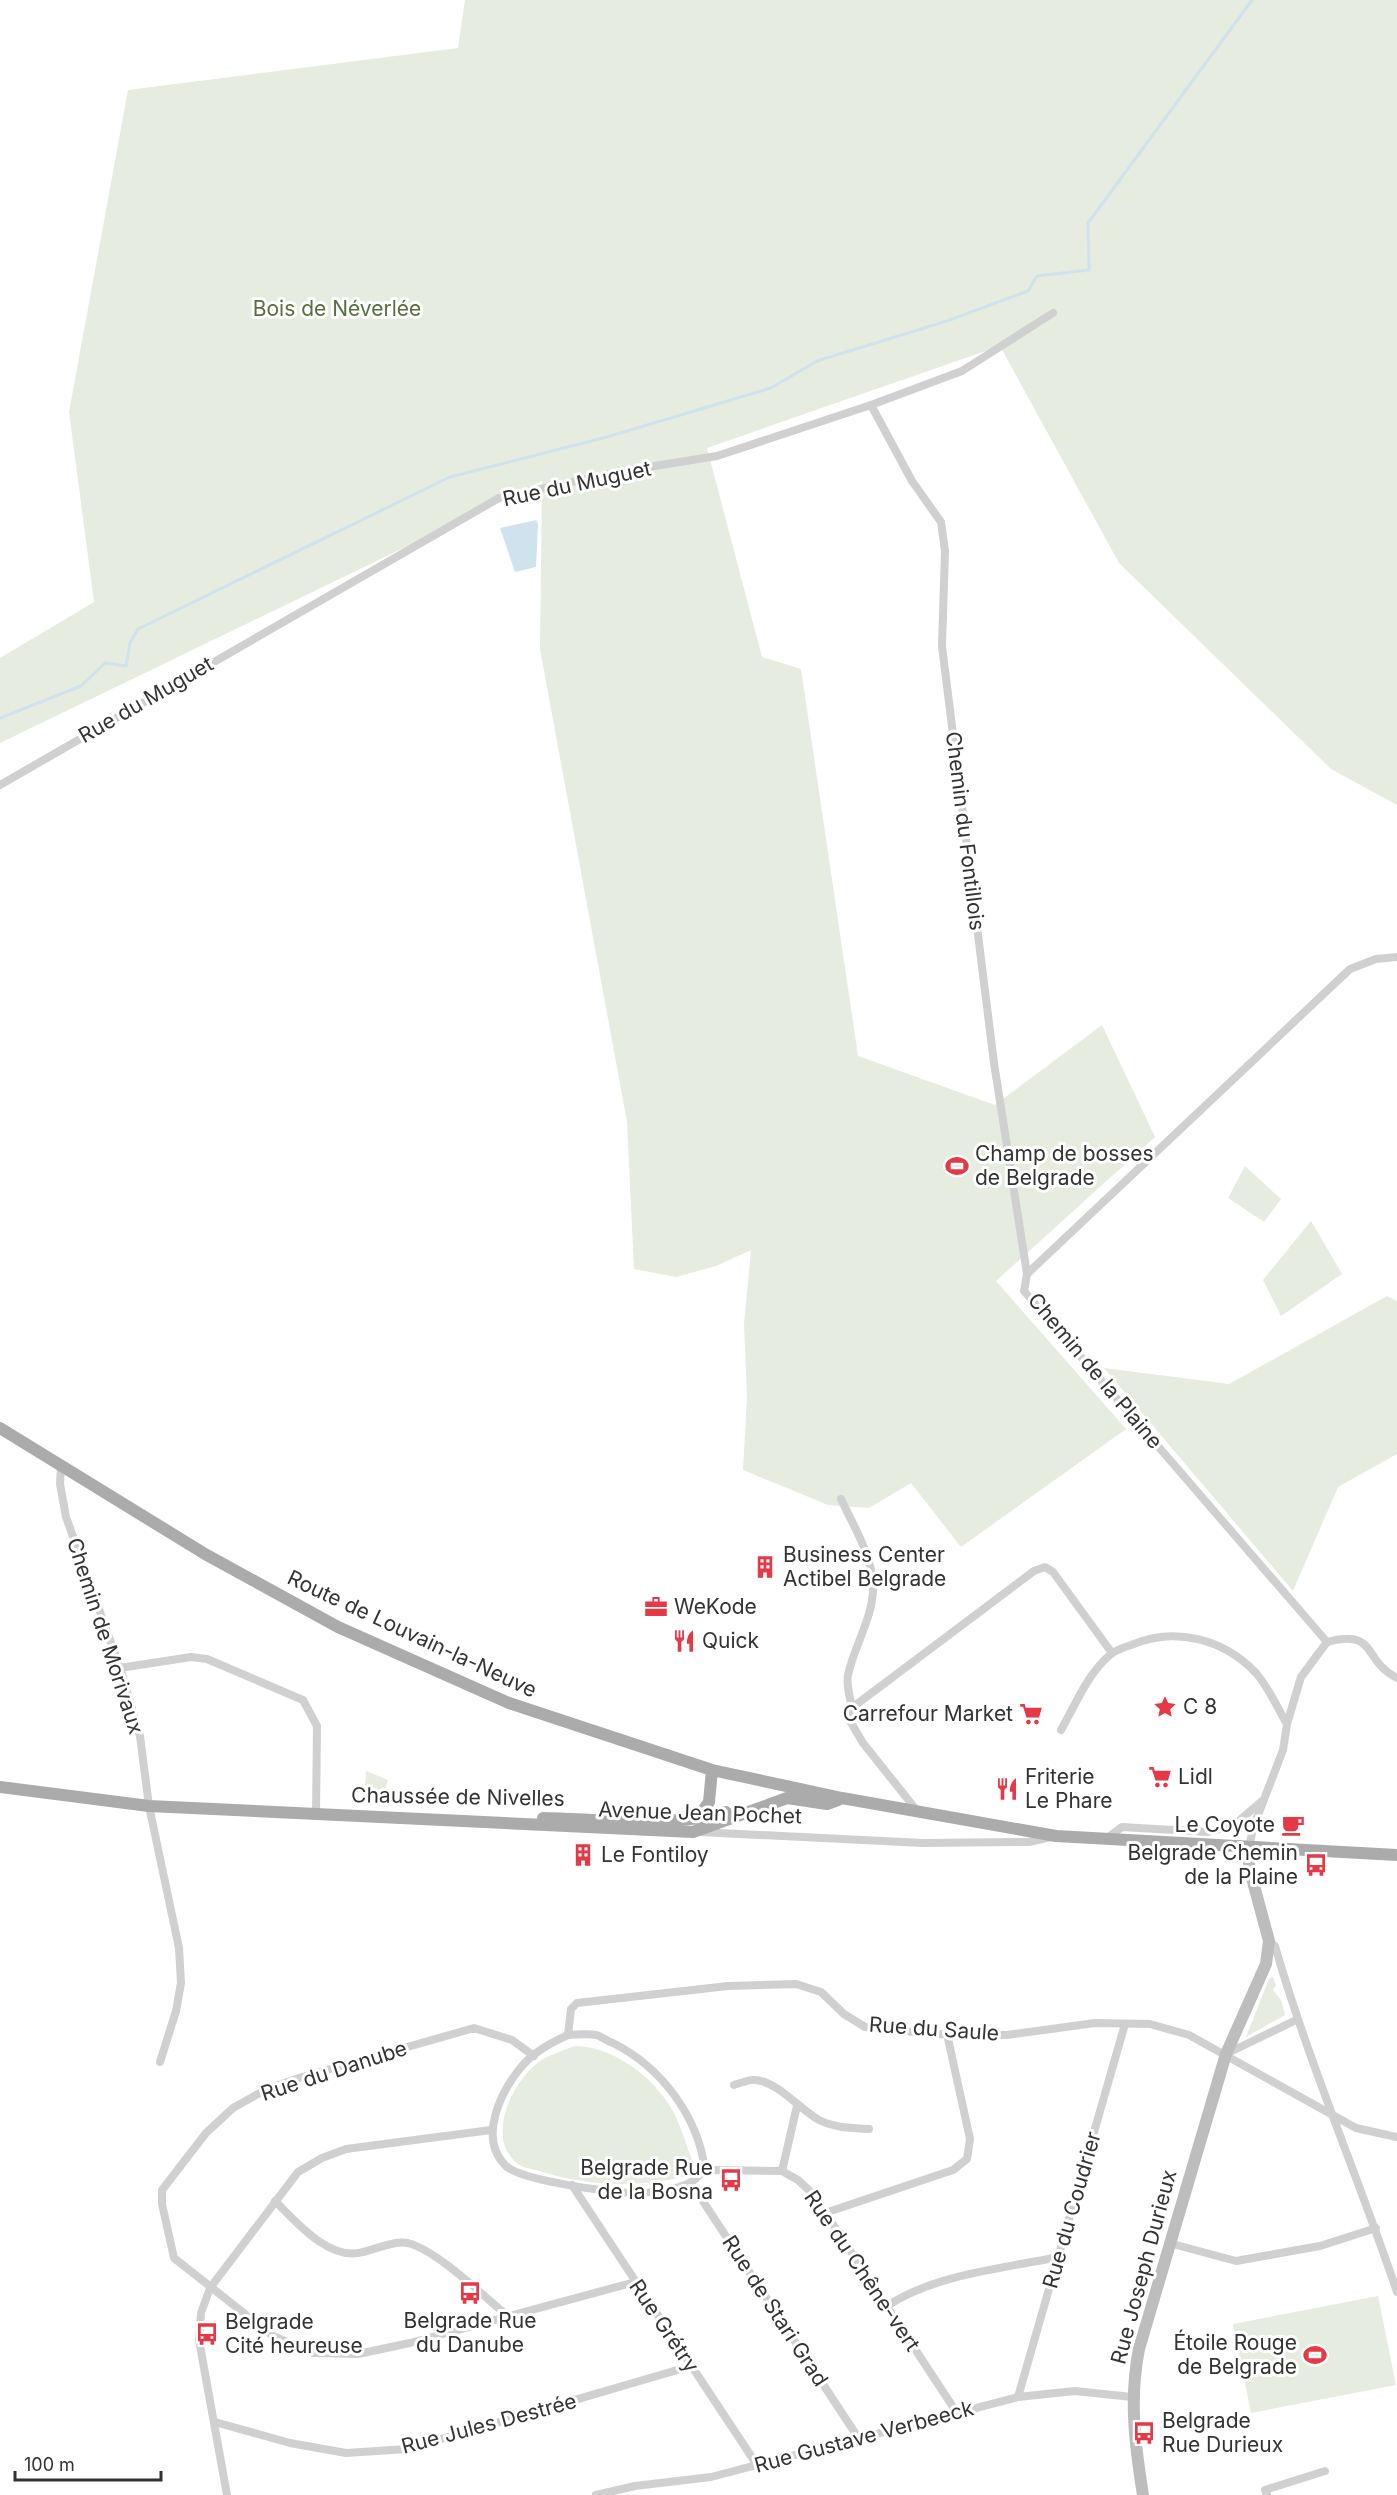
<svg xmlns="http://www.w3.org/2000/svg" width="1397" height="2495" viewBox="0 0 1397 2495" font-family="Inter,sans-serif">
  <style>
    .green { fill: #e6ecdf }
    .water { fill: #cfe2ee }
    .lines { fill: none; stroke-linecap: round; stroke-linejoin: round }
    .stream { stroke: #cfe2ee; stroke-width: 3 }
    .street { stroke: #d0d0d0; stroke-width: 8 }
    .secondary { stroke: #bdbdbd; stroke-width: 12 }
    .primary { stroke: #ababab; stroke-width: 12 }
    .labels { text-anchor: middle; stroke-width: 6; stroke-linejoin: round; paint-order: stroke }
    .park-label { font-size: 21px; fill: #56703f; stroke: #fff }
    .street-label { font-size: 21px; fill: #333; stroke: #fff }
    .poi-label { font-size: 21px; fill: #333; stroke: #fff; text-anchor: start }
  </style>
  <rect width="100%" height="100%" fill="#fff"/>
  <g class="green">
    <polygon points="465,0 1397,0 1397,805 1331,769 1119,563 1000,346 707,448 762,657 801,669 858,1056 995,1105 1102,1025 1155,1137 996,1281 1126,1429 961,1547 911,1483 869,1508 828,1505 743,1470 747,1398 744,1324 751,1250 716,1266 676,1277 634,1269 627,1122 540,649 542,481 0,743 0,658 94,602 69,412 128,90 458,48"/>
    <polygon points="1245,1166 1281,1199 1264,1222 1228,1198"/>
    <polygon points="1311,1221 1342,1274 1281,1316 1263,1280"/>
    <polygon points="1387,1296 1397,1301 1397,1454 1338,1487 1293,1591 1104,1368 1229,1384"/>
    <polygon points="366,1771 388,1780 380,1803 368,1803 371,1787 365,1787"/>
    <polygon points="1273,1977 1276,1985 1273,1990 1281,2000 1285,2015 1246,2037 1269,1979"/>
    <path d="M574,2046C608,2046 642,2069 663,2096C678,2114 685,2142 693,2163L683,2177C635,2188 587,2186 539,2171C533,2169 523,2168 518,2164C484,2138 513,2080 540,2061C549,2055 563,2051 574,2046Z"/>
    <polygon points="1378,2296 1396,2385 1251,2413 1233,2324"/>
  </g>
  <polygon class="water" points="536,520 538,524 536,567 515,572 500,528"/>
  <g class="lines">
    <polyline class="stream" points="0,718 81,686 105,663 126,666 130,643 138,629 450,477 607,437 771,388 817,361 947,321 1028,291 1037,276 1089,270 1088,223 1252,0"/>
    <g class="street">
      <polyline points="871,405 912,481 941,522 945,551 942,646 994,1063 1027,1274 1024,1291 1327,1642"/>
      <polyline points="0,785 499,498 623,471 717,456 871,405 962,371 1053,313"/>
      <polyline points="1027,1274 1350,969 1376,959 1397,957"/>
      <polyline points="61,1467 60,1484 66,1517 120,1668 140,1736 149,1806 179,1948 181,1983 176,2011 160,2062"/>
      <path d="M841,1499C853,1525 872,1555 873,1586C874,1616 854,1646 848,1675C845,1692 855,1701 850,1721L863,1743L918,1812"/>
      <path d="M1327,1642C1378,1628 1362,1661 1397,1678"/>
      <polyline points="120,1668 191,1657 207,1659 303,1700 317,1726 316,1815"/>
      <polyline points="853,1707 1034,1571 1045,1567 1053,1572 1112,1653"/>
      <path d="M1061,1730C1076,1704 1087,1674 1111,1654C1116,1650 1125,1647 1131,1645C1175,1626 1224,1639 1256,1673C1269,1688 1277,1707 1287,1724"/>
      <polyline points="699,1832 923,1843 1029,1842 1051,1837"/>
      <polyline points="1106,1839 1122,1827 1207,1832 1224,1828 1233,1826 1262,1801"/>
      <polyline points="1249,1848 1253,1828 1283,1750 1287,1724 1301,1677 1327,1642"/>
      <path d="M1269,1941L1275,1946C1309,2064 1358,2176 1397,2292"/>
      <polyline points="568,2035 571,2009 577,2003 728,1986 796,1984 821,1992 844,2014 865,2027 933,2034 1007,2035 1095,2023 1150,2024 1189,2035 1356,2128 1397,2137"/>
      <path d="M568,2035C576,2035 588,2033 596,2035C601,2036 607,2041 613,2043C661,2067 698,2116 705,2170C697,2178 691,2184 679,2187C665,2191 648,2193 634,2193C610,2192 519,2181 505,2165C478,2137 501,2091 522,2066C534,2052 552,2042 568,2035Z"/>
      <polyline points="1226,2054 1296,2020"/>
      <polyline points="534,2056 512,2040 474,2028 302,2077 267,2089 233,2108 206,2133 162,2190 162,2204 174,2258 273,2336 313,2353 358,2354 410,2343 635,2282"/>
      <path d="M734,2085C740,2083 750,2079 756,2080C780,2083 799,2109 819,2120C835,2128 852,2128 869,2129"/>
      <polyline points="705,2170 782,2171 798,2180 813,2194 957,2413"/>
      <polyline points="782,2171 797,2106"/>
      <polyline points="691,2183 859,2439"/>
      <polyline points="572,2185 757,2465"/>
      <path d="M275,2201C296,2222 330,2262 363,2252C376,2249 395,2240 408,2243C438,2251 483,2296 508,2316"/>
      <polyline points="825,2213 953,2170 967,2159 970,2139 947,2034"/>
      <polyline points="1169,2243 1236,2261 1320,2246 1376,2228"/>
      <path d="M887,2306C936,2274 1001,2269 1058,2257"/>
      <polyline points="1018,2397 1125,2024"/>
      <polyline points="215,2422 290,2443 346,2453 407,2449 691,2366"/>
      <polyline points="227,2495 199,2340 201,2313 210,2288 298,2172 322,2158 346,2149 491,2130"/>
      <polyline points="596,2495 635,2486 711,2477 1018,2397 1075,2391 1132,2397"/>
      <polyline points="1267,2495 1265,2490 1325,2471"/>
    </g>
    <path class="secondary" d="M1143,2495C1135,2445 1129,2399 1139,2349L1226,2054L1266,1964L1269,1941L1249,1867V1848"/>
    <g class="primary">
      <polyline points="0,1428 205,1554 338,1627 509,1703 712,1770 842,1798 1056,1836 1397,1855"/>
      <polyline points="0,1787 149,1806 693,1832 787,1798 827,1804 838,1800"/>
      <path d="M543,1818C598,1819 674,1828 726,1812"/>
      <polyline points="697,1819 709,1802 712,1770"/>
    </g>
  </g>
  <defs>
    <g id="stadium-bare" transform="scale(1.8)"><path d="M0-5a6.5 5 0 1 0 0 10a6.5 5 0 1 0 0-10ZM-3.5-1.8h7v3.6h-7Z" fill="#e63946" stroke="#fff" stroke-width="2.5" paint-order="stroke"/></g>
    <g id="building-bare" transform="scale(1.8)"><path d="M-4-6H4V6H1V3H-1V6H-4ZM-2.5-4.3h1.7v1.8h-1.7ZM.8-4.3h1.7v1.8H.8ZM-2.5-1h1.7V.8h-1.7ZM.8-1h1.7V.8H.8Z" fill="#e63946" stroke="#fff" stroke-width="2.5" paint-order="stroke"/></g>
    <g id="office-bare" transform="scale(1.8)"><path d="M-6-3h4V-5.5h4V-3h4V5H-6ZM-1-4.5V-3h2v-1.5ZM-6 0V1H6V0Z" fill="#e63946" stroke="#fff" stroke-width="2.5" paint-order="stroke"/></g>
    <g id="restaurant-bare" transform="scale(1.8)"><path d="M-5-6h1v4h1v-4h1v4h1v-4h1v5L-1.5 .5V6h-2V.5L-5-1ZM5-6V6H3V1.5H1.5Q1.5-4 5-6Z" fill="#e63946" stroke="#fff" stroke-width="2.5" paint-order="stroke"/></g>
    <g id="sight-bare" transform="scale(1.8)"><path d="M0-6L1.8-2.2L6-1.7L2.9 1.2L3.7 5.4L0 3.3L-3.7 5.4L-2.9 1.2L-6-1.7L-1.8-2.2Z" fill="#e63946" stroke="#fff" stroke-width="2.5" paint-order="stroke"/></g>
    <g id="supermarket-bare" transform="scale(1.8)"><path d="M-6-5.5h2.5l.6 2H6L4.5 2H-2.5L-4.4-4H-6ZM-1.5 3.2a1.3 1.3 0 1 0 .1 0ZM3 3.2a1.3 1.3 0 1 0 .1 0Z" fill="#e63946" stroke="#fff" stroke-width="2.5" paint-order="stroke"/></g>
    <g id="cafe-bare" transform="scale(1.8)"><path d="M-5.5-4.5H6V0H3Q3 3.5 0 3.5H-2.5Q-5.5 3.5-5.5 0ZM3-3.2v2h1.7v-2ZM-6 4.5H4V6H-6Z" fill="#e63946" stroke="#fff" stroke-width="2.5" paint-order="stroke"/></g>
    <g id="bus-bare" transform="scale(1.8)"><path d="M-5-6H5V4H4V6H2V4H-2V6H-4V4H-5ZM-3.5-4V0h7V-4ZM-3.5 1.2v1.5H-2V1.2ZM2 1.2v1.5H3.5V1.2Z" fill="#e63946" stroke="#fff" stroke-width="2.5" paint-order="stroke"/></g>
  </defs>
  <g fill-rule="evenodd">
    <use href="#stadium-bare" x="957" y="1166"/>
    <use href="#building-bare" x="765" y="1567"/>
    <use href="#office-bare" x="656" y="1607"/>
    <use href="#restaurant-bare" x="684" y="1641"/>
    <use href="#sight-bare" x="1165" y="1707"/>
    <use href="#supermarket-bare" x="1031" y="1714"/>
    <use href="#supermarket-bare" x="1160" y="1777"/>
    <use href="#restaurant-bare" x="1007" y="1789"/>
    <use href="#cafe-bare" x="1293" y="1825"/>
    <use href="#building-bare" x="583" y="1855"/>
    <use href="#bus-bare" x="1316" y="1865"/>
    <use href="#bus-bare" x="731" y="2180"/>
    <use href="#bus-bare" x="470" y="2293"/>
    <use href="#bus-bare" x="207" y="2334"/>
    <use href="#stadium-bare" x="1315" y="2355"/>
    <use href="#bus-bare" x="1144" y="2433"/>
  </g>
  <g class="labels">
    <g class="park-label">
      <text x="337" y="316">Bois de Néverlée</text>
    </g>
    <g class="street-label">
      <text transform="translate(577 484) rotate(-12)" y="7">Rue du Muguet</text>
      <text transform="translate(146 700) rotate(-30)" y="7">Rue du Muguet</text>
      <text transform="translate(965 831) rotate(83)" y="7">Chemin du Fontillois</text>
      <text transform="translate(1095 1371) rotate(50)" y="7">Chemin de la Plaine</text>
      <text transform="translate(412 1634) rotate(25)" y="7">Route de Louvain-la-Neuve</text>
      <text transform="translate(105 1636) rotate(72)" y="7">Chemin de Morivaux</text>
      <text transform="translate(458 1797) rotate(1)" y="7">Chaussée de Nivelles</text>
      <text transform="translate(700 1813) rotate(2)" y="7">Avenue Jean Pochet</text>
      <text transform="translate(934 2029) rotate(4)" y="7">Rue du Saule</text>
      <text transform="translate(334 2071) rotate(-18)" y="7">Rue du Danube</text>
      <text transform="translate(1072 2210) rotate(-74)" y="7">Rue du Coudrier</text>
      <text transform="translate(1144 2267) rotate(-75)" y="7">Rue Joseph Durieux</text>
      <text transform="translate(862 2271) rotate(56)" y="7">Rue du Chêne-vert</text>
      <text transform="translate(775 2311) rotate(57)" y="7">Rue de Stari Grad</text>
      <text transform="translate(664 2326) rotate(56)" y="7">Rue Grétry</text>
      <text transform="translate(489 2424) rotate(-15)" y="7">Rue Jules Destrée</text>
      <text transform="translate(864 2437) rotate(-15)" y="7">Rue Gustave Verbeeck</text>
    </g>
    <g class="poi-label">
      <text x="975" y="1161">Champ de bosses<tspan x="975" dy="24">de Belgrade</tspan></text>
      <text x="783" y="1562">Business Center<tspan x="783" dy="24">Actibel Belgrade</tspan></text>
      <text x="674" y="1614">WeKode</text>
      <text x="702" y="1648">Quick</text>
      <text x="1183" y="1714">C 8</text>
      <text x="1013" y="1721" text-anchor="end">Carrefour Market</text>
      <text x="1025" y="1784">Friterie<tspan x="1025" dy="24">Le Phare</tspan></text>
      <text x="1178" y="1784">Lidl</text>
      <text x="1275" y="1832" text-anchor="end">Le Coyote</text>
      <text x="1298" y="1860" text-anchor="end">Belgrade Chemin<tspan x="1298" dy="24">de la Plaine</tspan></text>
      <text x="601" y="1862">Le Fontiloy</text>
      <text x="713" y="2175" text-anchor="end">Belgrade Rue<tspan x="713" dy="24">de la Bosna</tspan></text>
      <text x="470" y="2328" text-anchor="middle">Belgrade Rue<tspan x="470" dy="24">du Danube</tspan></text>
      <text x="225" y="2329">Belgrade<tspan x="225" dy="24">Cité heureuse</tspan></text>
      <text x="1297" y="2350" text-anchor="end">Étoile Rouge<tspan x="1297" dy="24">de Belgrade</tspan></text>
      <text x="1162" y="2428">Belgrade<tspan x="1162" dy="24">Rue Durieux</tspan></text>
    </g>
  </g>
  <path d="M15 2471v9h146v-9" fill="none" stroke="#333333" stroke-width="3"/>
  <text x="24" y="2471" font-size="18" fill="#333333" stroke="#ffffff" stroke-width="4.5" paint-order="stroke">100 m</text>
</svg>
